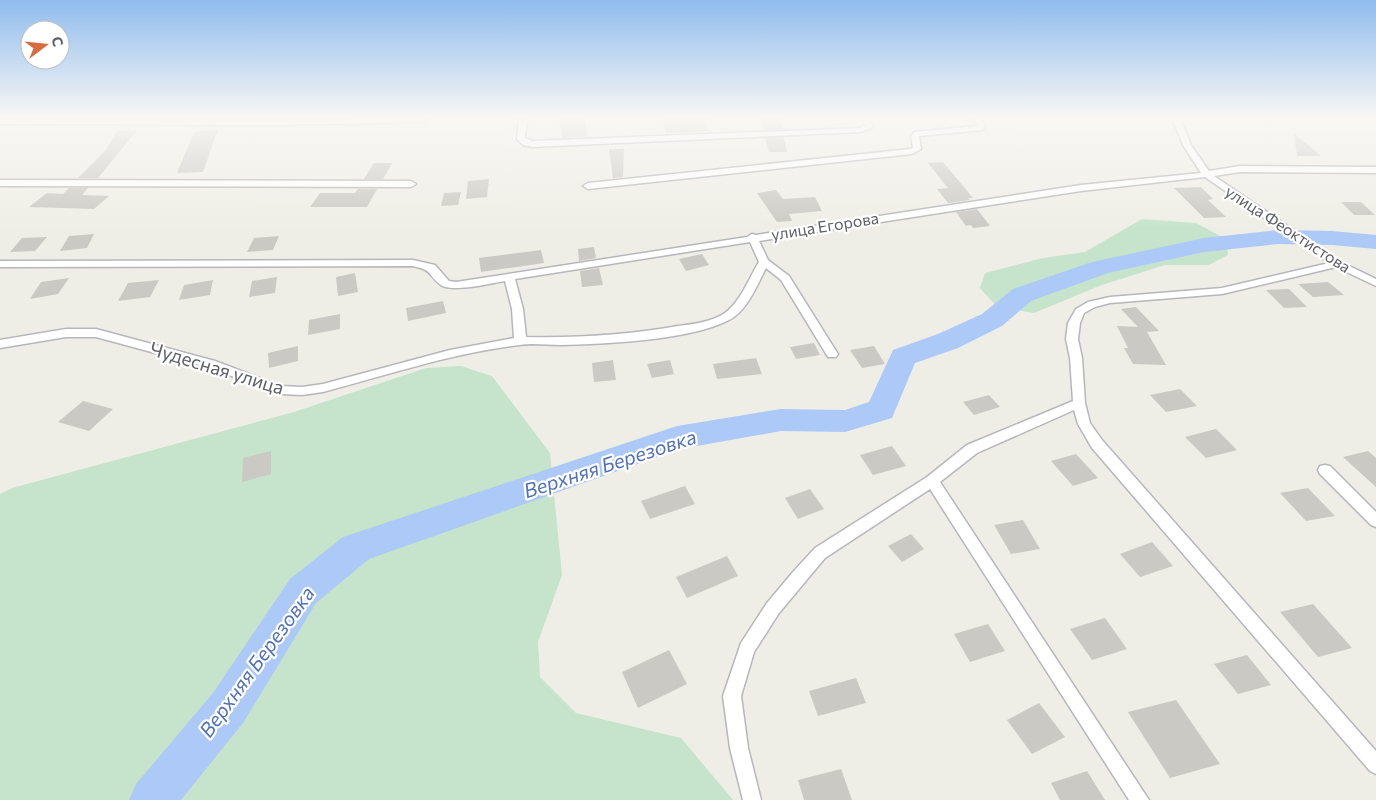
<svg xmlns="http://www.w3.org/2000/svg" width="1376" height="800" viewBox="0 0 1376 800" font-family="Commissioner,sans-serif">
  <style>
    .green { fill: #c5e4cb }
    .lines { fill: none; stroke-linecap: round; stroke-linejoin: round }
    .river { fill: #adc9f8; fill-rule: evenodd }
    .building { fill: #cac9c3 }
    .minor-casing { stroke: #b6b7bc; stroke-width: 3 }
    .minor { fill: #fff; fill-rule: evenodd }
    .labels { text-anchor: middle; stroke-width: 4.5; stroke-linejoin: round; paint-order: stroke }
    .far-street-label { font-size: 16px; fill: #5e6065; stroke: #fff }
    .street-label { font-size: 19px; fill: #5e6065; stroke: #fff }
    .water-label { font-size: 20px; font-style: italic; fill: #5171ba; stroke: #fff }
  </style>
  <rect width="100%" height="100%" fill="#efeee6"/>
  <g class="green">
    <polygon points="1142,219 1196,223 1226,239 1228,255 1209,265 1165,265 1099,286 1034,313 997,307 980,288 985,273 1043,258 1085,252"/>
    <polygon points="461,366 492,376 550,453 562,575 538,642 540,677 576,713 681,738 733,800 0,800 0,494 12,488 294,412 426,368"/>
  </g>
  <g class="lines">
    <polygon class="river" points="1278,230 1332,231 1376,235 1376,249 1332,245 1278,244 1204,252 1108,273 1031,301 1002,326 958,348 915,363 892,418 845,432 781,431 680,449 369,559 316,603 243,723 181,800 129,800 136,784 213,693 290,579 343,537 677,426 781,409 845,410 869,402 893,350 938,334 982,314 1013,289 1092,262 1204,238"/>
  </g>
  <g class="building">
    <polygon points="559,118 584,118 588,136 563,138"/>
    <polygon points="662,118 705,118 709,131 666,133"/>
    <polygon points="761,118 779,118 782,129 764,130"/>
    <polygon points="218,129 203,172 177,173 194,132"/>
    <polygon points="137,130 98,178 78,178 106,150 117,131"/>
    <polygon points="1294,133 1321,156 1297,156"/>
    <polygon points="784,137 787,152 769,152 765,138"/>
    <polygon points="609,149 624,149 623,177 613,178"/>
    <polygon points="943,162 973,198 968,198 970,200 948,203 937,189 948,188 928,163"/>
    <polygon points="374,163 392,163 383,179 364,179"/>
    <polygon points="489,179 487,197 466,199 468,181"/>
    <polygon points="1201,187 1213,199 1208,200 1226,217 1204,218 1174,188"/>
    <polygon points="69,188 88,188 82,195 109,196 94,209 29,207 47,193 63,194"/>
    <polygon points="358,189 377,189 367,207 310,207 320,193 355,193"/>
    <polygon points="776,190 783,199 815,197 822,211 789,214 792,221 777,222 757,193"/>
    <polygon points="461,192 458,205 441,206 444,193"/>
    <polygon points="1341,202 1361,202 1375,215 1354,215"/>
    <polygon points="977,209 990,226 973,228 971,225 966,226 956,212"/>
    <polygon points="94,234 87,248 60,251 69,236"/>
    <polygon points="279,236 273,250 247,252 254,238"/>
    <polygon points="47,237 35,251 10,252 22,238"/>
    <polygon points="594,247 596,258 579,261 578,249"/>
    <polygon points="541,250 544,263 481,272 479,258"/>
    <polygon points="702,254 709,265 686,271 679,259"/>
    <polygon points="599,268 603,285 582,287 580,271"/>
    <polygon points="355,273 358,292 338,296 336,277"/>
    <polygon points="277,277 275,293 249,297 252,281"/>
    <polygon points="69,278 58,294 30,299 41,282"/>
    <polygon points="159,280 150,297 118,301 128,283"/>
    <polygon points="213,280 210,295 179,300 184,285"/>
    <polygon points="1328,282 1344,295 1313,297 1298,284"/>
    <polygon points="1289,289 1307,307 1284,308 1266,290"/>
    <polygon points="443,301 446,313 408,321 406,308"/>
    <polygon points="1136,307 1159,331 1147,332 1166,365 1133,364 1124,348 1128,348 1117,326 1138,327 1121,309"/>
    <polygon points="340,314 340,329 308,335 309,320"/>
    <polygon points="814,343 820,355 796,359 790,347"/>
    <polygon points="298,346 298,361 269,368 268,353"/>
    <polygon points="874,346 885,364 862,368 850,350"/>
    <polygon points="756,358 762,374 717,379 713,364"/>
    <polygon points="613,360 616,380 594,382 592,363"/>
    <polygon points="670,360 674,374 652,378 647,364"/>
    <polygon points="1180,389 1197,406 1166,412 1150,395"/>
    <polygon points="989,395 1000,407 974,415 963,402"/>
    <polygon points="83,401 113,409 89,431 58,422"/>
    <polygon points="1216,429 1237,450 1206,458 1185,437"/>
    <polygon points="892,446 906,466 873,475 860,455"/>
    <polygon points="271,451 271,474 242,482 243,458"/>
    <polygon points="1368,451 1376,458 1376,487 1343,457"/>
    <polygon points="1076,454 1098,478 1073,486 1051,461"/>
    <polygon points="685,486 695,504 650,519 641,501"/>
    <polygon points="1308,488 1335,516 1306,521 1280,493"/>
    <polygon points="810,489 824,509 798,519 785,498"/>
    <polygon points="1023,520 1040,549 1011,554 994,525"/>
    <polygon points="911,534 924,549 902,562 888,546"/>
    <polygon points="1152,542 1173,566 1140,577 1120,554"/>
    <polygon points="727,556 738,576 687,598 676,577"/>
    <polygon points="1313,604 1352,648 1318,657 1280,612"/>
    <polygon points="1105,618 1127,649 1092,660 1070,629"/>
    <polygon points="988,624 1005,651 970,662 954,634"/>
    <polygon points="669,650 687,684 638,708 622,672"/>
    <polygon points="1247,655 1271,685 1238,694 1214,664"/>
    <polygon points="856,678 866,703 818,716 809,691"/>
    <polygon points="1176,700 1220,764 1170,778 1128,712"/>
    <polygon points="1039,703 1065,737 1032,754 1007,720"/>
    <polygon points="841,769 852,800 804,800 798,780"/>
    <polygon points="1087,771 1105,800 1060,800 1051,783"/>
  </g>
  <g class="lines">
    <g class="minor-casing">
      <g id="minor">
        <polygon points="422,118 426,120 425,122 273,125 0,124 0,120 273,121"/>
        <polygon points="519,118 527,118 525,138 532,141 860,128 865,126 862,118 870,118 873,127 861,132 532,147 523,145 517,139"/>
        <polygon points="973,118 981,118 985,125 983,130 919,136 921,149 912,154 588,189 583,186 588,183 910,149 913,148 911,136 914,132 977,126"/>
        <path d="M1172,118H1180L1191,145L1209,171L1240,166L1376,167V173L1240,172L1214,176L1341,262L1376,279V286L1336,267L1222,294L1110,303L1095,307L1084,313L1080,323L1078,339L1082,358L1085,403L1090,423L1102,440L1376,751V774L1370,771L1092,448L1078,424L1074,410L977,453L940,482L1149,800H1129L930,489L825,558L779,613L754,652L741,696L748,748L761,800H743L730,748L723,696L741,643L767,603L793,572L815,548L927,477L967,445L1073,401L1070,358L1066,339L1068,323L1076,309L1088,302L1110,297L1222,288L1329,263L1205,177L1081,191L759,241L768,260L789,276L836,351L838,354L836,357H828L781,280L766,268C757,285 747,311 729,320C691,340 605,344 561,345C547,345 532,343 519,345C452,353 387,375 323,392L302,395L280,394L207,367L96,337H66L0,348V340L66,329H96L215,361L281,386L302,387L323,384L450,350L514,338L512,309L505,281C492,283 452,293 441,285C427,275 435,271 413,266L0,267V261L413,260L435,265L449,281L456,282L747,237L752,234L756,235L1081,185L1201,173L1183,145ZM750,242L759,262C749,278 741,301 725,313C712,322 693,324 678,326C628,335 577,338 526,337L523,309L515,279Z"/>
        <polygon points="0,180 411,181 416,184 411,187 0,186"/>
        <polygon points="1325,465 1330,466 1376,512 1376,527 1371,525 1320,474 1318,470 1320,466"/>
      </g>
    </g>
    <use href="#minor" class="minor"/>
  </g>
  <linearGradient id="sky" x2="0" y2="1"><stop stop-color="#90bcee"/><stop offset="0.51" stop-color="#f8f7f4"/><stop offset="1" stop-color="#f8f7f4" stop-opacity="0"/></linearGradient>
  <rect width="1376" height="230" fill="url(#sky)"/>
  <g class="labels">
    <g class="far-street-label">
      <text transform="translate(825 226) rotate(-9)" y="6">улица Егорова</text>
      <text transform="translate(1288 229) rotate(33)" y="6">улица Феоктистова</text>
    </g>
    <g class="street-label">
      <text transform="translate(217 368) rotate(17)" y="7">Чудесная улица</text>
    </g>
    <g class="water-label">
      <text transform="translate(610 464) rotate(-18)" y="7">Верхняя Березовка</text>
      <text transform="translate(257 662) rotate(-54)" y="7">Верхняя Березовка</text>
    </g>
  </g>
  <g transform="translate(45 45) rotate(74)"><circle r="24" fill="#ffffff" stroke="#bfbfc1"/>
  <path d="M0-4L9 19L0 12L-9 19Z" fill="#da6940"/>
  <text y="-8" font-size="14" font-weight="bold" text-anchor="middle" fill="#5e6065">С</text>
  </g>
</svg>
